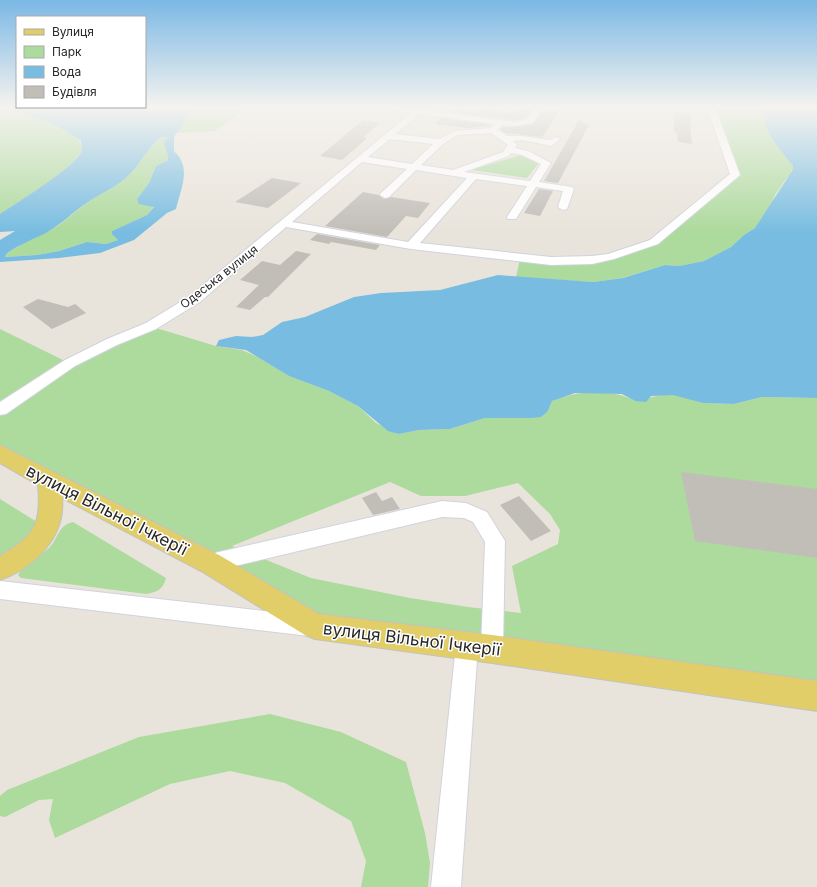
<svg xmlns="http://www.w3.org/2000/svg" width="817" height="887" viewBox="0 0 817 887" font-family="Inter,sans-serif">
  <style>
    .green { fill: #adda9d; fill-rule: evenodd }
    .water { fill: #78bde1; fill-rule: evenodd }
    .building { fill: #c1beb8 }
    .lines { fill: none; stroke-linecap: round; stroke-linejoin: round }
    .minor-casing { stroke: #d0d2df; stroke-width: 2 }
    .major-casing { stroke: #c3c3c3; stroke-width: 2 }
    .minor { fill: #fff; fill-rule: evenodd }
    .major { fill: #e1ce68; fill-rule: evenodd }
    .labels { text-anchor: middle; stroke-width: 3; stroke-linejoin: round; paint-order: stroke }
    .far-street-label { font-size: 12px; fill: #282828; stroke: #fff }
    .near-street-label { font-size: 17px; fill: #282828; stroke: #fff }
  </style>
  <rect width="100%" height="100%" fill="#e9e4db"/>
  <g class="green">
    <path d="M0,107H16C23,118 40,118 50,123C61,128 70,133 80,141L82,151C67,174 24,198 0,214Z"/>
    <polygon points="182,107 250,107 214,131 177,133 190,115"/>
    <path d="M713,107H761L764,111C762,132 781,150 793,166L790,175L786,179L775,195L771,205L755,228L744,235L731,247L704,261L679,266L665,265L622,278L593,282L516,277L520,259L593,262L657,243L739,177Z"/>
    <path d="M163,137H168V160L156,166L149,183L137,199L147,205L154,206L147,215L112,231L118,240L106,244L87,242L59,251L37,255L5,257C8,249 45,234 54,228C66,221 76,210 88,202C101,193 117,187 129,175C141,163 148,147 163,137Z"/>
    <polygon points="521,155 539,163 527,178 471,170"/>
    <path d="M156,328L216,346L242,350L260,358L289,376L329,391L358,406L376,423L399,434L419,430L450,429L485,418H531L548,411L552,401C576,391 611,388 635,401L661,395H679L703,403L734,404L762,397L817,398V696L315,626L0,453V416L73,366L114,345ZM390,482L421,496H465L518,483L550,514L560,530L558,544L512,566L521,613L468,607L410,598L311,578L232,546Z"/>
    <polygon points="0,329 65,361 0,403"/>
    <polygon points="0,499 37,522 33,533 0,558"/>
    <path d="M73,522L166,578C163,590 157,592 146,594L21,578L18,575C25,564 39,557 49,548C59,538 57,526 73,522Z"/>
    <polygon points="270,714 341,732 406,762 425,833 430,863 428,887 361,887 366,861 351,821 285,783 230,771 170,784 55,838 49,820 53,799 39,800 5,817 0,816 0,796 7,790 139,737"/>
  </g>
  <g class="water">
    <path d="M16,107H182L190,115L174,137V151C192,168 181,188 176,209L167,213L134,240L100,253L59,258L0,262V240L15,231L0,232V214C15,204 79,165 82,150C82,148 81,144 81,141C71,134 61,128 51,123C40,118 23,118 16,107ZM162,137H168L164,143L168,156V160L156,166L149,183L137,199L139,204L154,207L147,215L112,231V234L118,240L106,244L87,242L59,251L37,255L5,257C7,249 40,237 49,231C63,223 74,211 88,202C101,193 117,187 129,175C141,163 148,147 162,137Z"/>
    <path d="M761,107H817V398L762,397L734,404L703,403L673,395L651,396L646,402L635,401L622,394L575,393L552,401L548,411L541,417L531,418H485L450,429L419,430L399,434L388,431L358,406L329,391L289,376L246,350L216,346L219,340L236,336L252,337L263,335L282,322L305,317L354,297L381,293L440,290L498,275L593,282L623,278L665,265L679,266L704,261L731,247L744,235L755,228L792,171L793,166C781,150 762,132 764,111Z"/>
  </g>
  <g class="building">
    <polygon points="518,107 533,109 526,118 515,120 449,112 452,109 475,111 480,108 514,113"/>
    <polygon points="543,110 559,112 542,137 505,133 500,130 503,127 515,127 533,124"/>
    <polygon points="674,112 690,113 691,126 690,126 692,144 678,142 677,133 674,132"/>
    <polygon points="441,118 492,125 468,128 435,124"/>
    <polygon points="363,120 380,123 364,137 367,138 342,160 320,156"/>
    <polygon points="579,120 589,125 558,183 544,181"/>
    <polygon points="272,178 301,183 268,208 235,202"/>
    <polygon points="539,189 553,191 540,216 524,213"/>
    <polygon points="363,192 379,195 384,199 391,197 430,203 418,218 406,216 387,237 325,226"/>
    <polygon points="317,234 380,245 376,250 331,242 329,244 310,240"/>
    <polygon points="296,251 311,254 268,297 265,297 250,310 236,307 259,285 240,280 262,261 280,265"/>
    <polygon points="38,299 68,307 75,304 86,313 52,329 23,307"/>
    <polygon points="681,472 817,489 817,558 695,541"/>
    <polygon points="376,492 382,501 392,497 400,509 373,515 362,498"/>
    <polygon points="519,496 551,531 531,541 500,505"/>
  </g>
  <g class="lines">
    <g class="minor-casing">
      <g id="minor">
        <path d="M381,107L415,109L425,107L423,110L515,122L527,119L537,107H544L533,123L515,126L502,125L498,130L507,136H522L550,140L556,137L560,139L552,146L522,140L513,141L517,145L515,148L528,151L551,163L539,182L572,187L574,189L567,209L563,210L558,207L563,191L536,187L516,219H508L507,217L527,186L476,179L420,243L551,257L592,256L608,254L650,240L730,174L707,107H715L740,175L658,244L614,259L592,264L551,265L411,249L286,227L200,302L156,329L117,345L75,366L6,414L0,415V402L65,360L107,339L146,323L190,296L411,113ZM419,114L495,124L491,128L455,131L439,139L395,134ZM491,133L508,145L503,152L453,170L421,165L443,144L457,135ZM390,139L433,144L412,164L368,157ZM511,153L522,155L541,164L530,181L464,172L509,156ZM362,162L407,169L381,193L380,195L385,198L389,197L416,170L467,178L408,242L292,222Z"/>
        <polygon points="442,501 466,503 487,512 505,541 503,649 500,657 492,660 484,657 481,649 485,542 473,522 464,518 442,517 210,572 203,569 200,563 203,557 210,554"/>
        <polygon points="0,581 309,616 317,619 320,626 317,633 309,636 0,599"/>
        <polygon points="467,634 475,637 478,645 461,887 431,887 456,645 459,637"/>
      </g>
    </g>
    <g class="major-casing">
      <path id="major" d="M0,445L219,555L319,614L492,635L817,681V711L492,663L315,639L305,635L201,571L62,498C66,537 34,568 0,580V556C34,536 42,525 38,485L0,463Z"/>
    </g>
    <use href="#minor" class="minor"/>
    <use href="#major" class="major"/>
  </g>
  <linearGradient id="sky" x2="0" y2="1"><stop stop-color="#7bb8e5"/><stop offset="0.46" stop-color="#f5f3ef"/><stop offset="1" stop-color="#f5f3ef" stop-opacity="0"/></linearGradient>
  <rect width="817" height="232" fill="url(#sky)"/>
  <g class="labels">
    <g class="far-street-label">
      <text transform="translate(219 277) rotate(-38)" y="4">Одеська вулиця</text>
    </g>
    <g class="near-street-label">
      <text transform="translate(107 510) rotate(27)" y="6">вулиця Вільної Ічкерії</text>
      <text transform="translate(412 639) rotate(7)" y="6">вулиця Вільної Ічкерії</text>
    </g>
  </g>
  <rect x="16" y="16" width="130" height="92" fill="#ffffff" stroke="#a9a9a9"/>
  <rect x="24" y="29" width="20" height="6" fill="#e1ce68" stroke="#a9a9a9"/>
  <text x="52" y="36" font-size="12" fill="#282828">Вулиця</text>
  <rect x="24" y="46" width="20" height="12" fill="#adda9d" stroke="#a9a9a9"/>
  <text x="52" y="56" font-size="12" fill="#282828">Парк</text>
  <rect x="24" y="66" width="20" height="12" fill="#78bde1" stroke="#a9a9a9"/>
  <text x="52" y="76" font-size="12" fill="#282828">Вода</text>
  <rect x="24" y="86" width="20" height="12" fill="#c1beb8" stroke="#a9a9a9"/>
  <text x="52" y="96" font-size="12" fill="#282828">Будівля</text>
</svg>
